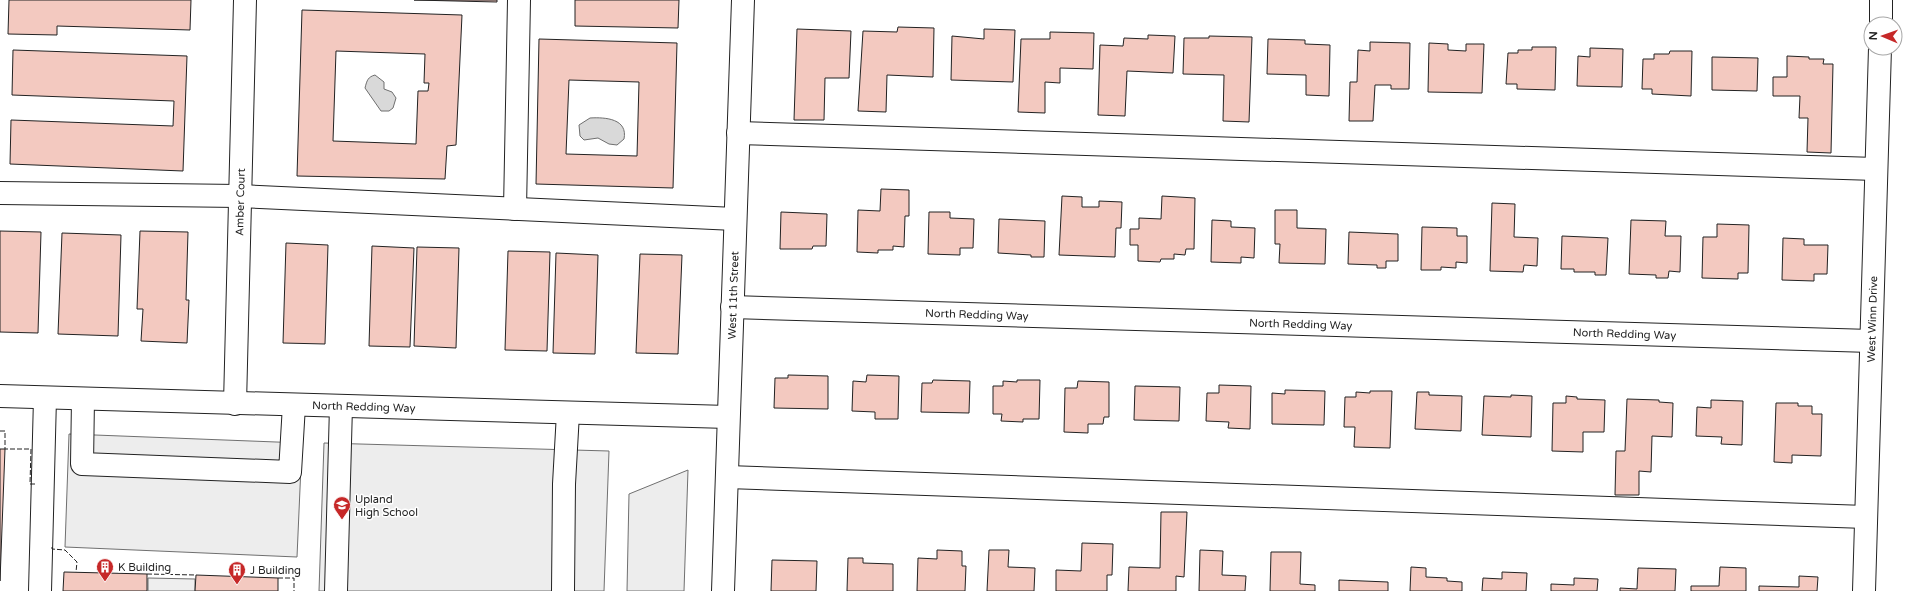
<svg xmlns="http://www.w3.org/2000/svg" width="1919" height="591" viewBox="0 0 1919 591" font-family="'Varela Round',sans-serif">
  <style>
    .green { fill: #eee; stroke: #6f6f6f }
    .parking { fill: #ededed; stroke: #6f6f6f }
    .water { fill: #d9d9d9; stroke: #6f6f6f }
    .building { fill: #f3c9c0; stroke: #222; fill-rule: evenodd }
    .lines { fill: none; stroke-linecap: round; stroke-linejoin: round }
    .minor-casing { stroke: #222; stroke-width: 24 }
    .minor { stroke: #fff; stroke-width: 22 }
    .fence { stroke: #222; stroke-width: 1; stroke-dasharray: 5 2; stroke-linecap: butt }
    .labels { text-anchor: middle; stroke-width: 3; stroke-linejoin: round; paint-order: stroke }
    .street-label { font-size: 11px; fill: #222; stroke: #fff }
    .poi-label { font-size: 11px; fill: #222; stroke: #fff; text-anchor: start }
  </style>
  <rect width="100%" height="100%" fill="#fff"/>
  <polygon class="green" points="148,578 195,579 195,591 148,591"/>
  <g class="parking">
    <polygon points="69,434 302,443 297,557 65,547"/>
    <polygon points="324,443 609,451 604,591 319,591"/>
    <polygon points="688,470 684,591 627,591 629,494"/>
  </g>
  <g class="water">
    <path d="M375,75L384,82V89L392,92L396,98L393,108L389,111H381L365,88C367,80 368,77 375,75Z"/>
    <path d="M590,118C606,117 628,119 624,139L617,145L609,144L598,138L584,140L580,136L579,125Z"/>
  </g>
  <g class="building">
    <polygon points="9,0 191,0 190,30 57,26 57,35 8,34"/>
    <polygon points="414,0 497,0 497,2"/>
    <polygon points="575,0 679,0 678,28 575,26"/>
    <path d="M302,10L462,15L456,145L447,146L445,179L297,176ZM336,51L425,54L424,83H429L428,91H418L416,144L333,141Z"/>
    <polygon points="898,27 934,28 933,77 887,75 886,112 858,111 863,31 897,32"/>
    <polygon points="797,29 851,31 849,78 825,78 824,120 794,120"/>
    <polygon points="984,29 1015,30 1013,82 951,80 952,36 984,39"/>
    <polygon points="1050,32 1094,33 1093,69 1060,68 1060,83 1045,82 1045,113 1018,112 1021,39 1050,39"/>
    <polygon points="1148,35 1175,36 1173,73 1127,71 1125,116 1098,115 1100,45 1123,46 1124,38 1148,39"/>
    <polygon points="1209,36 1252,37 1249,122 1223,121 1224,75 1183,74 1184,38 1209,38"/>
    <path d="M539,39L677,43L673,188L536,184ZM569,80L639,82L637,156L566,154Z"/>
    <polygon points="1268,39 1305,40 1305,44 1330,45 1329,96 1306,95 1306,75 1267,74"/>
    <polygon points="1370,42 1410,43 1409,89 1391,89 1391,85 1375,85 1373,121 1349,121 1350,82 1357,82 1358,50 1370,51"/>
    <polygon points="1429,43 1448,44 1448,50 1466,51 1466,44 1484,44 1482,93 1428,92"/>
    <polygon points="1532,47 1556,47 1555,90 1517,89 1517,84 1506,84 1508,53 1518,53 1518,50 1532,50"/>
    <polygon points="1590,48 1623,49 1622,87 1577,86 1578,56 1590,57"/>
    <polygon points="13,50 187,56 183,171 10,164 11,120 173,126 174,101 12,95"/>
    <polygon points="1670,51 1692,51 1691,96 1652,94 1652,89 1642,89 1643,59 1654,59 1654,54 1669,54"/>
    <polygon points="1787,56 1809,57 1809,59 1824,59 1823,64 1833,64 1831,153 1807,152 1808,118 1799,118 1800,96 1773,96 1773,77 1787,77"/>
    <polygon points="1712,57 1758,58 1757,91 1712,90"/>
    <polygon points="881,189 909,190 909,216 905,216 904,247 893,246 893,250 878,250 878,253 857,252 858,210 880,211"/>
    <polygon points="1062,196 1082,197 1082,207 1099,207 1099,201 1122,202 1121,228 1116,228 1115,257 1059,255"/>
    <polygon points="1162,196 1195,198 1194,249 1186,249 1185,255 1174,254 1174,259 1161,259 1160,262 1138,261 1138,245 1130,245 1130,229 1139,229 1139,218 1161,219"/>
    <polygon points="1492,203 1515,204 1514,237 1538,238 1537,266 1524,265 1523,272 1490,271"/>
    <polygon points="1275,210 1297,210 1297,228 1326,229 1325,264 1279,263 1280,244 1275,244"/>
    <polygon points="781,212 827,214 826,246 813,246 812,249 780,249"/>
    <polygon points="929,212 950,212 950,218 974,219 973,248 960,248 960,255 928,254"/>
    <polygon points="999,219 1045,221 1044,257 1031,257 1031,255 998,253"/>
    <polygon points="1212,220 1231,221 1231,227 1255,228 1254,258 1241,257 1241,263 1211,262"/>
    <polygon points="1631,220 1666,221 1665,236 1681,236 1680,272 1669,271 1668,278 1656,278 1656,275 1629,274"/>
    <polygon points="1717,224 1749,225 1748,273 1738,273 1738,279 1702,278 1703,237 1717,237"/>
    <polygon points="1422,227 1457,228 1457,236 1467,236 1467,263 1456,262 1456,268 1441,267 1441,270 1421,270"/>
    <polygon points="0,231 41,232 38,333 0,332"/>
    <polygon points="140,231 188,232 186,300 189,300 187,343 141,341 143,309 137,309"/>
    <polygon points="1349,232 1398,234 1398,261 1386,261 1386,268 1377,268 1377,265 1348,264"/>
    <polygon points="62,233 121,235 118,336 58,334"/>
    <polygon points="1562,236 1608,238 1606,275 1595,275 1595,272 1574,272 1574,269 1561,269"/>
    <polygon points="1783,238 1804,239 1804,245 1828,245 1827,274 1814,274 1814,281 1782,280"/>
    <polygon points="286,243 328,245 325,344 283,343"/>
    <polygon points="372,246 414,248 410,347 369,346"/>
    <polygon points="417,247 459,248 456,348 414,346"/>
    <polygon points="508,251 550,252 547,351 505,350"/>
    <polygon points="556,253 598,255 595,354 553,353"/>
    <polygon points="640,254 682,255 678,354 636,353"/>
    <polygon points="788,375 828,376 828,409 774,408 775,378 788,378"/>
    <polygon points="867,375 899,376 898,419 875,419 875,412 852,411 853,381 866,382"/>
    <polygon points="933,380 970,381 969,413 921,412 922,383 932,383"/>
    <polygon points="1017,380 1040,380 1039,419 1023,419 1023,422 1001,421 1002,414 993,414 993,386 1003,386 1003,381 1017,382"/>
    <polygon points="1078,381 1109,382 1109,417 1104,417 1103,424 1088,424 1088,433 1064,432 1065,388 1077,388"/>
    <polygon points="1219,385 1251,386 1250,429 1228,428 1229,422 1206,421 1207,393 1219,393"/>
    <polygon points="1135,386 1180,387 1179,421 1134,420"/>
    <polygon points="1285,390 1325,391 1324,425 1272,424 1272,393 1285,394"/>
    <polygon points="1370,391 1392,391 1390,448 1354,447 1355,427 1344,427 1345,397 1356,397 1356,392 1370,393"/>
    <polygon points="1417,392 1429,392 1429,395 1462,396 1461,431 1415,429"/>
    <polygon points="1511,395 1532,396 1531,437 1482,435 1484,396 1511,397"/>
    <polygon points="1566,396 1577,397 1577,399 1605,400 1604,432 1583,432 1583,452 1552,451 1553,403 1566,403"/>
    <polygon points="1627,399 1659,400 1659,402 1673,403 1672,437 1652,436 1651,472 1639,471 1639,495 1615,495 1616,451 1625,451"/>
    <polygon points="1711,400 1743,401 1742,445 1721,444 1722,437 1696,436 1697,407 1711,408"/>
    <polygon points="1776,403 1798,403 1798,406 1812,406 1812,414 1822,414 1821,456 1792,455 1792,463 1774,462"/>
    <polygon points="0,449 5,449 0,581"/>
    <polygon points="1161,512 1187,512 1184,577 1176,576 1176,591 1128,591 1129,567 1160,568"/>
    <polygon points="1082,543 1113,544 1112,575 1107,575 1107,591 1056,591 1056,570 1081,571"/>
    <polygon points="937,550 962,551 962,566 966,566 965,591 917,591 918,558 937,559"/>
    <polygon points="989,550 1009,550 1008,567 1035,568 1034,591 987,591"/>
    <polygon points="1200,550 1223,551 1222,575 1246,576 1245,591 1199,591"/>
    <polygon points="1271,552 1301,552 1300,584 1315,585 1315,591 1270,591"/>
    <polygon points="848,558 863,558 863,563 893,564 893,591 847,591"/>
    <polygon points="772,560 817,561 816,591 771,591"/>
    <polygon points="1411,567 1426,568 1426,577 1447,578 1447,581 1462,582 1462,591 1410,591"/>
    <polygon points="1720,567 1746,568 1746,591 1691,591 1691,586 1719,586"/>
    <polygon points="1638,568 1676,569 1675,591 1620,591 1620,588 1637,589"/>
    <polygon points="64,572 147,574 147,591 63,591"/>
    <polygon points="1502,572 1527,573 1526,591 1482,591 1483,578 1502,579"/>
    <polygon points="196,575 278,578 278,591 195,591"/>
    <polygon points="1799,576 1818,577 1817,591 1759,591 1759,586 1799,587"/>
    <polygon points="1574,578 1598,579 1597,591 1551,591 1551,584 1574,585"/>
    <polygon points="1339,580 1388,582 1388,591 1339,591"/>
  </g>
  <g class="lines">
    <g class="minor-casing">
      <g id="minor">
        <polyline points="1881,24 1881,0"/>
        <polyline points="738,133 1876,169"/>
        <polyline points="0,193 239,196 735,219"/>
        <polyline points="515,209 519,0"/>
        <path id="s1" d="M732,307L1871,341"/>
        <path id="s2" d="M0,396L728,417"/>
        <polyline points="83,399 82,464 290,472 294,405"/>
        <path id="s3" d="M235,404L245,0"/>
        <polyline points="727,477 1866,517"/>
        <polyline points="40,591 45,398"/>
        <polyline points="336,591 341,406"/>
        <polyline points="563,591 564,484 568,413"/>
        <path id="s4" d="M723,591L743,0"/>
        <path id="s5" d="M1864,591L1880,48"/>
      </g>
    </g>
    <use href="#minor" class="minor"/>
    <g class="fence">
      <polyline points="0,431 5,431 5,449 31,449 30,484 35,484"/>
      <polyline points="52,547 52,549 65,550 77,562 76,572"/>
      <polyline points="147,574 196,575"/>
      <polyline points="278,578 294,578 294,591"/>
    </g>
  </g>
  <defs>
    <g id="school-pin" transform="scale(0.9)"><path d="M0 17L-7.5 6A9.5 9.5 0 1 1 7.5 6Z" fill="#c62828" stroke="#fff"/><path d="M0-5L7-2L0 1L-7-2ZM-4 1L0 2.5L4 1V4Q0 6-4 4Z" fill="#fff"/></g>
    <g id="building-pin" transform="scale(0.9)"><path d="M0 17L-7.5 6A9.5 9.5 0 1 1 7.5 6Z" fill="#c62828" stroke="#fff"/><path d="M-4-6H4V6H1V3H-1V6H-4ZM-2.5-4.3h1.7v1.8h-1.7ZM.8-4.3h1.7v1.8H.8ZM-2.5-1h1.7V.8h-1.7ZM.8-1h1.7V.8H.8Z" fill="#fff"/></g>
  </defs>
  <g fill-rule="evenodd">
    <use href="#school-pin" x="342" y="505"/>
    <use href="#building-pin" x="105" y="567"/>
    <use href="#building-pin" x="237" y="570"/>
  </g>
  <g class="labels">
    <g class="street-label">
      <text dy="4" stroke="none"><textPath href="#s3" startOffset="202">Amber Court</textPath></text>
      <text dy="4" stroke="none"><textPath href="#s4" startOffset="296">West 11th Street</textPath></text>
      <text dy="4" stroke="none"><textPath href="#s1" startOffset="245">North Redding Way</textPath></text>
      <text dy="4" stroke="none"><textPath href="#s5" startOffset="272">West Winn Drive</textPath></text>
      <text dy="4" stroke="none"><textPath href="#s1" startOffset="569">North Redding Way</textPath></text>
      <text dy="4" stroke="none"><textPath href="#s1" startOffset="893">North Redding Way</textPath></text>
      <text dy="4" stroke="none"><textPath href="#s2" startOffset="364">North Redding Way</textPath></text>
    </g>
    <g class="poi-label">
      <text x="355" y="503">Upland<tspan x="355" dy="13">High School</tspan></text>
      <text x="118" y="571">K Building</text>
      <text x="250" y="574">J Building</text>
    </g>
  </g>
  <g transform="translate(1883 36) rotate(272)"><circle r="19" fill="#ffffff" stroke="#a7a7a7"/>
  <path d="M0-3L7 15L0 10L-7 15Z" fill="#c62828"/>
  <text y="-6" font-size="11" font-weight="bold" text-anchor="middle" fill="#222222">N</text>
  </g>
</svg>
